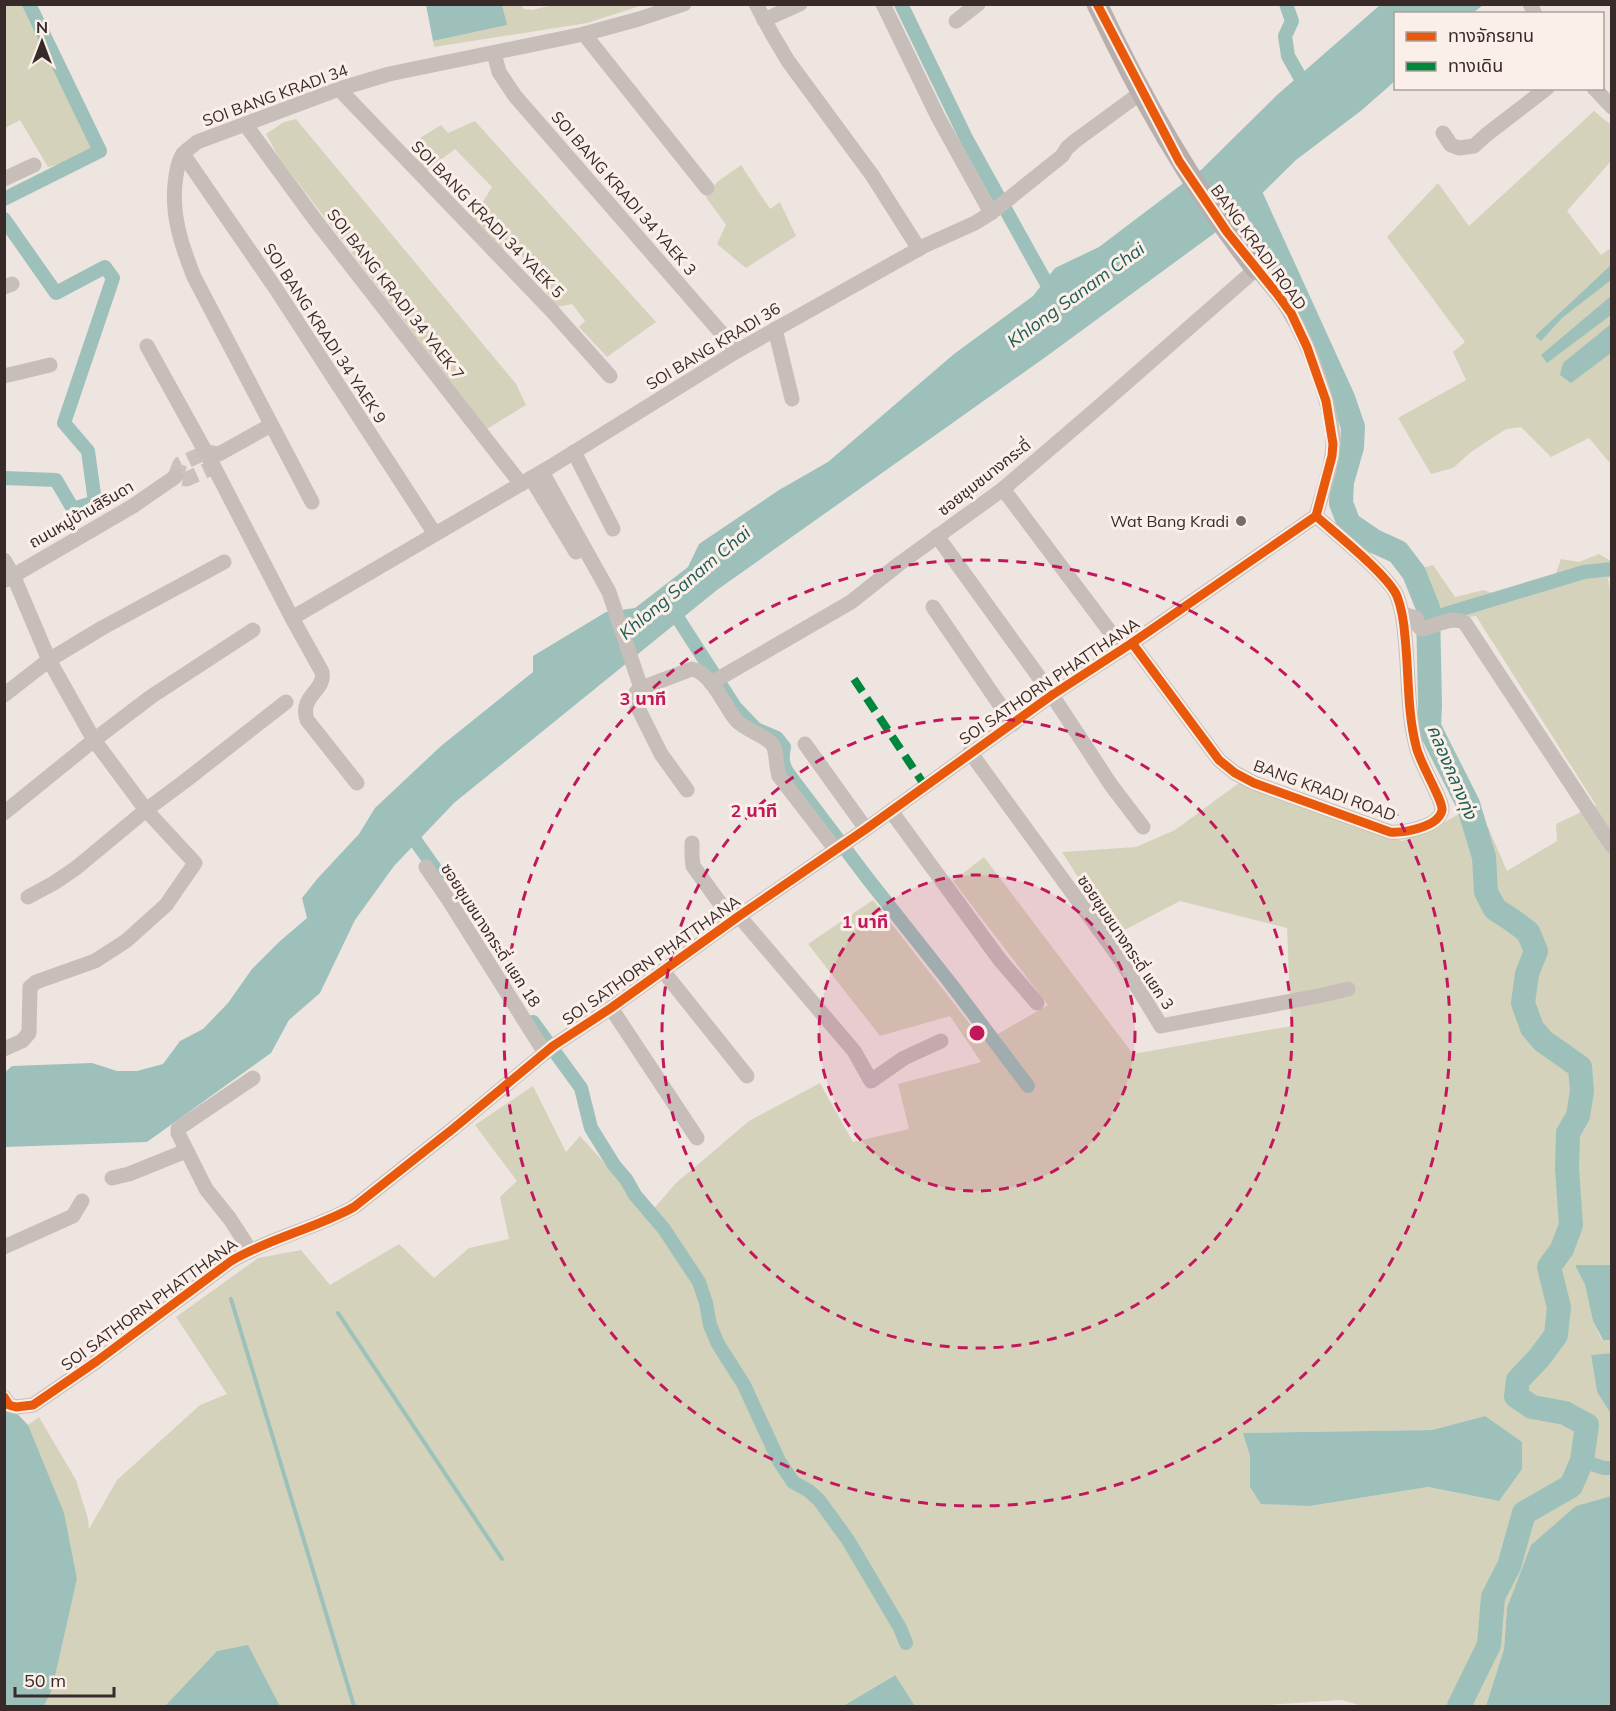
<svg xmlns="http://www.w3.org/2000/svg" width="1616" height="1711" viewBox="0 0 1616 1711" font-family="Mulish,'Noto Sans Thai',sans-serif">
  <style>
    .green { fill: #d4d2ba; fill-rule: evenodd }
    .water { fill: #9dc1ba }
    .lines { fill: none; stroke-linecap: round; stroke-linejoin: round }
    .stream { stroke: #9dc1ba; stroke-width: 4 }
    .canal { stroke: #9dc1ba; stroke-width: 14 }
    .river { stroke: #9dc1ba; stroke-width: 24 }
    .street-tunnel { stroke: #cac0bc; stroke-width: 15; stroke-dasharray: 15 8; stroke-linecap: butt }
    .street { stroke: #c7beba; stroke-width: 15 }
    .secondary { stroke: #b8aeab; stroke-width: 21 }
    .quiet { stroke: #00873e; stroke-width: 8; stroke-dasharray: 15 8; stroke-linecap: butt }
    .cycleway-casing { stroke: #fbefe9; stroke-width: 13 }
    .cycleway { stroke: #e8590c; stroke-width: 9 }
    .ring { fill: none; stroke: #c2185b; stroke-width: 3; stroke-dasharray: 10 8 }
    .poi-dot { fill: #786b69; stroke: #fbefe9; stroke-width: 2 }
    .labels { text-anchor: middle; stroke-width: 6; stroke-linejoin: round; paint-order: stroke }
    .street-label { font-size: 16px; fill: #382a28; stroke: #fbefe9 }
    .poi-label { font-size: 16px; fill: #382a28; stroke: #fbefe9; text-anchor: end }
    .water-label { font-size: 18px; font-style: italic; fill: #1c5c54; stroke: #fbefe9 }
    .centre { fill: #c2185b; stroke: #fbefe9; stroke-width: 3 }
    .ring-label { font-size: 18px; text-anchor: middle; font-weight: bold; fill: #c2185b; stroke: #fbefe9; stroke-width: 6; stroke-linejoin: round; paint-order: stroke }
  </style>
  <rect width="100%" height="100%" fill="#eee5e1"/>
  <g class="green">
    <polygon points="5,4 33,5 105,153 48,167 20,120 5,128"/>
    <polygon points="502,5 522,5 523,9 532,10 553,5 643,5 587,23 434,47 433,41 506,25"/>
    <polygon points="1594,111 1611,125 1611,161 1567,211 1601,255 1611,248 1611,460 1609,462 1589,438 1551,457 1521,427 1506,429 1471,452 1453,468 1431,474 1398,418 1466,380 1453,352 1465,342 1387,237 1438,183 1469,226"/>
    <polygon points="296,119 516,384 526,405 487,429 279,158 266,134 284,122"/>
    <polygon points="475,121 656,322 607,357 579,327 585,321 572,304 557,307 545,291 549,283 510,244 504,250 473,218 492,187 455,149 426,171 415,160 429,151 420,138 441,125 448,133"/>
    <polygon points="741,165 770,209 780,202 796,236 746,268 717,244 726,225 706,197 717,182"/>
    <path d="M1599,554L1611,561V577L1608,578L1612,604L1611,1265H1575L1585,1285L1593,1321L1602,1340H1611V1353L1591,1355L1597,1392L1611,1414V1496L1576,1506L1507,1608L1504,1649L1486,1706H1362L1342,1700L1253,1706H915L894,1675L843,1706H280L248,1646L217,1651L165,1706H44L52,1690L77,1579L28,1425L39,1417L76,1480L88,1519L89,1529L117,1480L200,1405L227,1394L176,1317L258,1258L301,1250L330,1285L399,1244L434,1278L469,1248L509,1239L500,1197L517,1181L475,1125L533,1086L566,1152L580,1136L650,1213L676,1183L749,1121L820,1083L853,1142L909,1129L898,1084L981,1062L950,1016L880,1036L808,944L873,900L984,1042L1048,1005L953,881L984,857L1133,1054L1291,1026L1287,928L1180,901L1115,935L1062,852L1136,847L1175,830L1239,783L1402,841L1425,833L1459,814L1470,830L1488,827L1507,871L1557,841L1556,824L1596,805L1476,616L1435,622L1433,605L1419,569L1433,565L1455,597L1484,590L1497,595L1538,583L1555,576L1561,559L1579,562ZM1485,1416L1498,1501L1428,1487L1310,1506L1250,1487V1456L1244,1433L1432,1430Z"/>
  </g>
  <g class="water">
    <polygon points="426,5 502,5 507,25 433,41"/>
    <polygon points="1380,5 1483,5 1473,13 1396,14 1395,81 1362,110 1296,160 1242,213 1047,356 717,590 454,803 394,866 355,920 320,993 289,1020 271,1053 147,1142 5,1147 4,1073 12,1066 92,1063 117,1071 137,1071 163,1064 180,1041 203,1029 228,1003 252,969 280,941 307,918 302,898 318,878 359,834 375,808 441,746 533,672 533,656 606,612 635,608 688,567 699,544 779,490 828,462 954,354 1033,296 1055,268 1099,247 1202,169 1277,95"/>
    <polygon points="1611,265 1611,280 1562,318 1541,341 1535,336"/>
    <polygon points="1611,296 1611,315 1547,363 1541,355"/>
    <polygon points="1611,324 1611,353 1571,383 1560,375 1563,363"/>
    <polygon points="1575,1265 1611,1265 1611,1340 1603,1340 1593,1321 1585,1285"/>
    <polygon points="1611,1353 1612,1353 1611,1414 1597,1392 1591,1355"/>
    <polygon points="4,1400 28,1425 64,1513 77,1579 52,1690 44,1706 5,1706"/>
    <polygon points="1485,1416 1522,1442 1522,1469 1499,1501 1428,1487 1310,1506 1261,1504 1250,1487 1250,1456 1243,1433 1432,1430"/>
    <polygon points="1611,1496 1611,1706 1486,1706 1504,1649 1507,1608 1531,1545 1576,1506"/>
    <polygon points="248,1645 280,1706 165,1706 217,1651"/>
    <polygon points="895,1675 915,1706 843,1706"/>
  </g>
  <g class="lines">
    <g class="stream">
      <polyline points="231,1299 354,1706"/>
      <polyline points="338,1313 502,1559"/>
    </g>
    <g class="canal">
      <polyline points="901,4 967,140 1053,295"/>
      <polyline points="1286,4 1292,21 1285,36 1288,56 1308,91"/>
      <polyline points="4,199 100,151 29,4"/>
      <polyline points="4,219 56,293 105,267 113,278 64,423 88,451 95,502 73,509 56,480 4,478"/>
      <path d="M670,606L735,707L756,729L777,738L784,747C782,757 782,763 787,772L868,879L951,984L1028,1086"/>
      <polyline points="1432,618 1584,572 1612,569"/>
      <polyline points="407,829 439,874"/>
      <polyline points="533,1022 581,1088 591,1128 614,1165 626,1179 635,1195 664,1229 699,1282 706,1303 710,1325 718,1344 744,1385 779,1461 793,1482 809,1491 819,1500 848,1540 900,1628 906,1643"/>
      <polyline points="1582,1461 1604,1468 1612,1468"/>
    </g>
    <polyline class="river" points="1241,174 1343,398 1353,427 1352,447 1342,482 1341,503 1349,524 1374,541 1398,552 1414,573 1428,608 1430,705 1429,727 1468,804 1484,857 1486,892 1495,909 1512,920 1528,932 1536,951 1527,974 1523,1003 1532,1028 1543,1041 1580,1067 1582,1091 1578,1116 1568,1133 1567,1169 1571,1225 1562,1249 1549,1267 1559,1307 1556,1335 1539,1358 1518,1380 1516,1396 1532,1407 1565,1413 1587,1425 1582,1461 1571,1486 1524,1513 1509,1566 1493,1597 1489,1645 1459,1706"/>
    <polygon class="street-tunnel" points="206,452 219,454 214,467 187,479 175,477 180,464"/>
    <g class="street">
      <polyline points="756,4 772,34 788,61 872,175 919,249"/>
      <polyline points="883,4 938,117 991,213"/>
      <polyline points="1530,4 1535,14"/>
      <polyline points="764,20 800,4"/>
      <polyline points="956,21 978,4"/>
      <polyline points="584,34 707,188"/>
      <polyline points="494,53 499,72 515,96 737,351"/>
      <polyline points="1594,88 1612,107"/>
      <polyline points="339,89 552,311 610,376"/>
      <polyline points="245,124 316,221 521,484"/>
      <polyline points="1443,133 1451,145 1459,148 1474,146 1486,135 1547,88"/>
      <polyline points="183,154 276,289 435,534"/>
      <polyline points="4,179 34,165"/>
      <polyline points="4,287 12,284"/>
      <polyline points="775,329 792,399"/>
      <path d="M147,346L214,467L292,618L322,672C326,691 299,695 307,720L357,783"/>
      <polyline points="4,376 50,365"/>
      <polyline points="574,452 613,529"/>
      <polyline points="219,454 271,425"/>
      <path d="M542,472L609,592L641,688C635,692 634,695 635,702L661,754L687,790"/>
      <polyline points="531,478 576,552"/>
      <polyline points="1003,489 1123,649"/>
      <path d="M312,502L194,277C181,244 170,212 176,176C177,169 179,160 183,154C186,150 193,146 197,142L339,89L389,74L584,34L639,19L684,4"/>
      <polyline points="937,536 1052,695 1111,785 1143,827"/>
      <polyline points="4,560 13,575 49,660 94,740 146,810 195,863 166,905 126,941 95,961 36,982 30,987 29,1033 22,1041 4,1049"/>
      <polyline points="6,580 133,506 175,477"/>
      <polyline points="933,607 1013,724"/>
      <path d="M1403,614L1416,618L1419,627L1422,629C1435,626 1454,615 1465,623L1612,846"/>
      <polyline points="292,618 550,467 737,351 924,246 975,223 991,213 1062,156 1067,148 1075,141 1142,92"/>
      <path d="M711,683L851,602L899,564L1003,489L1094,411L1256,269C1268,283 1281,297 1290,313C1309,344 1333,408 1333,444C1333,465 1321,496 1316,516C1335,533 1388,575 1397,596C1402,609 1404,623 1405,637C1409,673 1407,711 1416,746C1419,762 1443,800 1442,810C1439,827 1404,833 1390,832L1254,783L1235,773L1219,760L1132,643"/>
      <path d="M641,688L692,669C712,673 724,706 737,721C747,731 763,734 772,744C777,750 776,768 779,776L836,850"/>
      <polyline points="4,695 49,660 102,628 224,562"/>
      <polyline points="805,744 866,829"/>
      <polyline points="970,752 1119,957 1161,1026 1323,995 1348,989"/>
      <polyline points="891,811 1000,960 1037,1003"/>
      <polyline points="4,813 94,740 152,696 253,630"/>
      <polyline points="692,843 692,856 693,866 733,921"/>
      <polyline points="426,867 448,899 545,1053"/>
      <polyline points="28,897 54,883 76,868 146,810 185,781 286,702"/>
      <polyline points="739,916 854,1051 871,1081 904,1058 941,1041"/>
      <polyline points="663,971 747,1076"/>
      <polyline points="611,1008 697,1138"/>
      <polyline points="112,1178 129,1174 186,1151"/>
      <polyline points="4,1247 73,1216 82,1201"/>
      <polyline points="250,1250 230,1219 206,1189 178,1133 178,1129 182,1126 253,1078"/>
      <path d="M4,1397L9,1405L16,1407L33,1405L97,1361L231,1261C270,1238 314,1229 354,1207L454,1128L553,1046L611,1008L739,916L866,829L1052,695L1132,643L1316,516"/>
    </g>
    <path class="secondary" d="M1097,4C1141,98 1192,188 1256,269"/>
    <polyline class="quiet" points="854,679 925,786"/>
    <g class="cycleway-casing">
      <g id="cycleway">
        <path d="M1097,4L1179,161L1227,232L1278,295L1291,313L1307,347L1326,401L1333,444L1332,456L1316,516C1335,533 1388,575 1397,596C1402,609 1404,623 1405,637C1409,673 1407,711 1416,746C1419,762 1443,800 1442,810C1439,827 1404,833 1390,832L1254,783L1235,773L1219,760L1132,643"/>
        <path d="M4,1397L9,1405L16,1407L33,1405L97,1361L231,1261C270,1238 314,1229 354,1207L454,1128L553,1046L611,1008L739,916L866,829L1052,695L1132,643L1316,516"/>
      </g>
    </g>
    <use href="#cycleway" class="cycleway"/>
  </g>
  <circle cx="977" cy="1033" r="158" fill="#c2185b" fill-opacity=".12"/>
  <g class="ring">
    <circle cx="977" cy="1033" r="158"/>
    <circle cx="977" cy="1033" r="315"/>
    <circle cx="977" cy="1033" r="473"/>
  </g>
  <circle class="poi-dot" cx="1241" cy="521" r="6"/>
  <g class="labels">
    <g class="street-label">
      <text transform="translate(275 95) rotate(-20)" y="6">SOI BANG KRADI 34</text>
      <text transform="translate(624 193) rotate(49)" y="6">SOI BANG KRADI 34 YAEK 3</text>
      <text transform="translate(488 219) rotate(46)" y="6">SOI BANG KRADI 34 YAEK 5</text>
      <text transform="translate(1259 247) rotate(54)" y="6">BANG KRADI ROAD</text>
      <text transform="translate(396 294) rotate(52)" y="6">SOI BANG KRADI 34 YAEK 7</text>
      <text transform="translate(325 333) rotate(57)" y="6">SOI BANG KRADI 34 YAEK 9</text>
      <text transform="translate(713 346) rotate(-31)" y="6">SOI BANG KRADI 36</text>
      <text transform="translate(984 477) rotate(-38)" y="6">ซอยชุมชนางกระดี่</text>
      <text transform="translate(81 514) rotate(-30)" y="6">ถนนหมู่บ้านสิรินดา</text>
      <text transform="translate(1049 681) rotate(-34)" y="6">SOI SATHORN PHATTHANA</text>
      <text transform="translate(1325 790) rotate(20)" y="6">BANG KRADI ROAD</text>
      <text transform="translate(491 935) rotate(57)" y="6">ซอยชุมชนางกระดี่ แยก 18</text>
      <text transform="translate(1126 942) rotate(56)" y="6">ซอยชุมชนางกระดี่ แยก 3</text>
      <text transform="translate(651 960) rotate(-35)" y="6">SOI SATHORN PHATTHANA</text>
      <text transform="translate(149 1304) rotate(-36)" y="6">SOI SATHORN PHATTHANA</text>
    </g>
    <g class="poi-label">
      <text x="1229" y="527">Wat Bang Kradi</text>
    </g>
    <g class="water-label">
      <text transform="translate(1076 295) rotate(-36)" y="6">Khlong Sanam Chai</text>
      <text transform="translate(685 583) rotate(-40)" y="6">Khlong Sanam Chai</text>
      <text transform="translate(1452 772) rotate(67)" y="6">คลองกลางทุ่ง</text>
    </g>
  </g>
  <circle cx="977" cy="1033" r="9" class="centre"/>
  <g class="ring-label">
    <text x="643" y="705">3 นาที</text>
    <text x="754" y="817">2 นาที</text>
    <text x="865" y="928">1 นาที</text>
  </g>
  <rect width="1616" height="1711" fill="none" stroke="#382a28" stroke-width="12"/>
  <rect x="1394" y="12" width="210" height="78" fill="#fbefe9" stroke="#ada09c" stroke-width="1.5"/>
  <rect x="1406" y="32" width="30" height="9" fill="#e8590c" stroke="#ada09c" stroke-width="1.5"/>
  <text x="1448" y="42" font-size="18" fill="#382a28">ทางจักรยาน</text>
  <rect x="1406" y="62" width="30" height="9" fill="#00873e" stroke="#ada09c" stroke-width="1.5"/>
  <text x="1448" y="72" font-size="18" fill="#382a28">ทางเดิน</text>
  <g transform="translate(42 42)" stroke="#fbefe9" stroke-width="4.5" paint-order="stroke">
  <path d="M0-4.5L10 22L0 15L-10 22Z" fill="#382a28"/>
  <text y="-9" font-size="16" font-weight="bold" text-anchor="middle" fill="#382a28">N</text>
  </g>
  <path d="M15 1687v9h99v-9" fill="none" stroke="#382a28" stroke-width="3"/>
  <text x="24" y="1687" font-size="18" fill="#382a28" stroke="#fbefe9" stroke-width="4.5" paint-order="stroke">50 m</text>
</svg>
